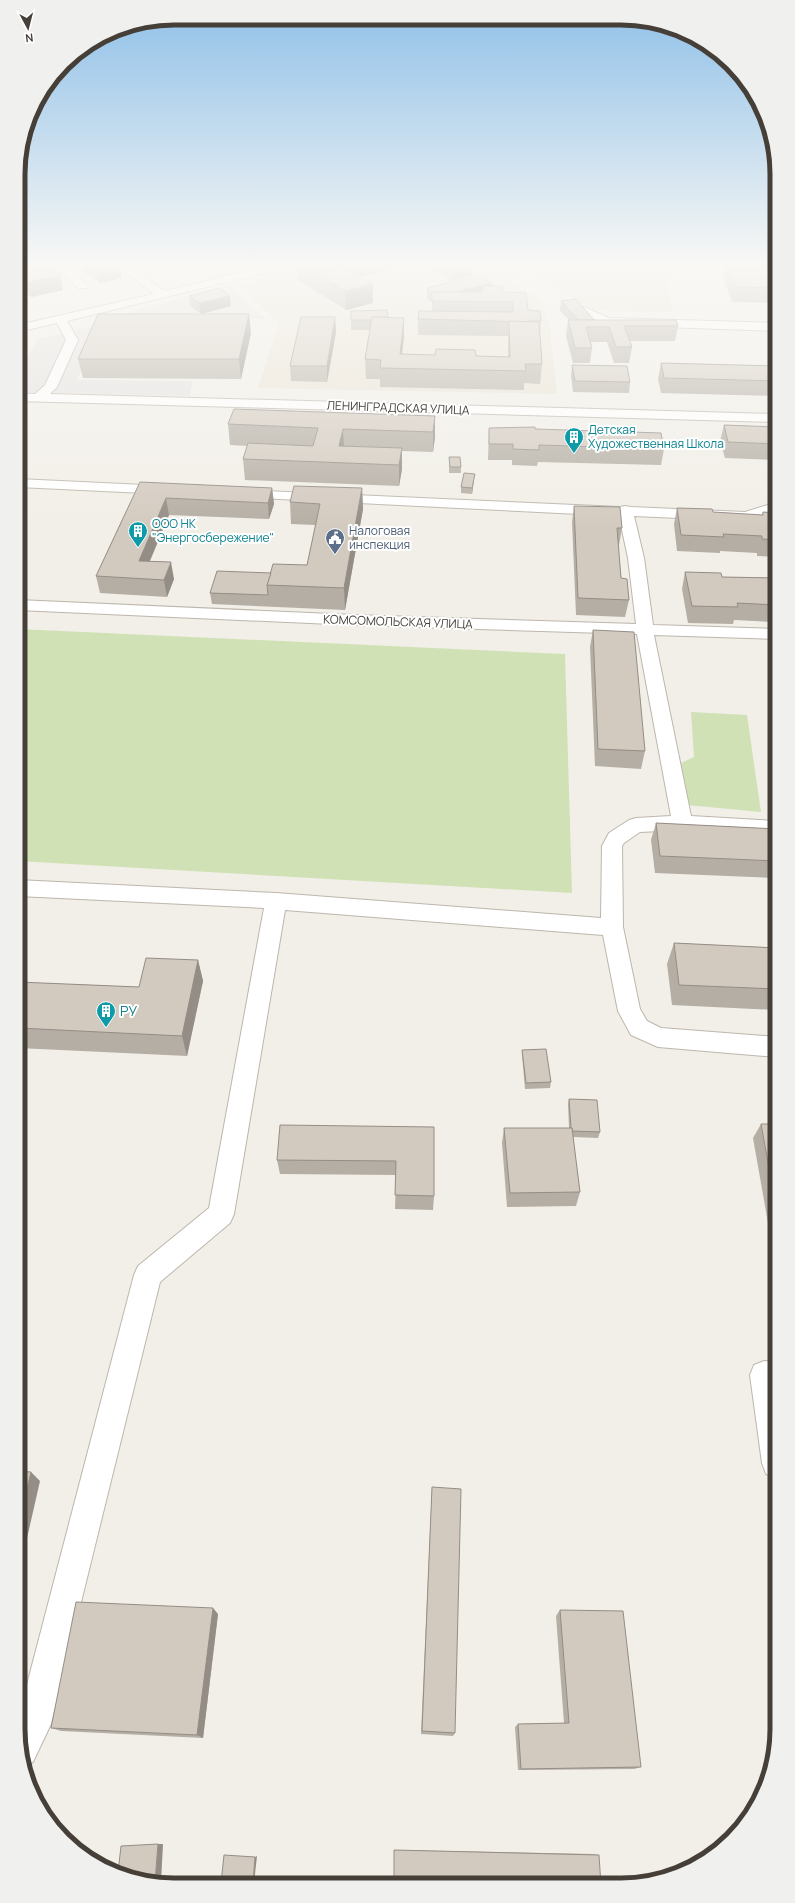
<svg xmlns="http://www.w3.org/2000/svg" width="795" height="1903" viewBox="0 0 795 1903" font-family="Manrope,sans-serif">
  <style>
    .residential { fill: #e6e0d7 }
    .education { fill: #eae3d4 }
    .green { fill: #d0e2b5 }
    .parking { fill: #e4e2e0 }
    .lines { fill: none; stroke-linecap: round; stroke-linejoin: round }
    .minor-casing { stroke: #bdb6ac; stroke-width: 2 }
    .minor { fill: #fff; fill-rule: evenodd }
    .wall { fill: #b5aea4 }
    .shaded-wall { fill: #948d86 }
    .building { fill: #d3cabf; stroke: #948d86 }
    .labels { text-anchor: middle; stroke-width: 4; stroke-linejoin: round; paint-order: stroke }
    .far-street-label { font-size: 12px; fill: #453f38; stroke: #fff }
    .far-culture-label { font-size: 12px; fill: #0d838f; stroke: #fff; text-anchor: start }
    .far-service-label { font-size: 12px; fill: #4e5e75; stroke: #fff; text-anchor: start }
    .culture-label { font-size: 14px; fill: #0d838f; stroke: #fff; text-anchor: start }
    .rim { fill: none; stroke: #453f38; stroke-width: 5 }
  </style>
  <rect width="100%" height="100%" fill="#f2efe8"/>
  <polygon class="residential" points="229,285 265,319 102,320"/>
  <g class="education">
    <polygon points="327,263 472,263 542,299 550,328 557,394 258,388 279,324 238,285"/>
    <polygon points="485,263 666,263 672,312 594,310 530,273 511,277"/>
  </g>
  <g class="green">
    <polygon points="198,263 283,263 220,278"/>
    <polygon points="18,629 565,654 572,893 18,861"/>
    <polygon points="691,712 747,715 761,812 687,805 679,764 694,757"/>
  </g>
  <polygon class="parking" points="91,327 97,331 77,380 193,381 190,396 18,392 18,375 37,339"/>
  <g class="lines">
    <g class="minor-casing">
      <g id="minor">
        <polygon points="52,263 74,263 73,265 65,266 86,284 88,286 86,288 78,288 52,266"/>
        <polygon points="114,263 125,263 165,291 281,263 298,263 297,265 67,321 78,340 57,387 50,394 777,414 777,422 18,401 18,393 35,394 45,385 66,340 57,323 18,332 18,325 154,294"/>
        <polygon points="584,307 609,318 777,323 777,331 607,325 580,312 578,310 580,308"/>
        <polygon points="18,479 166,486 171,487 173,490 171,493 166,494 18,487"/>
        <polygon points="242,490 620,507 625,506 631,507 745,512 777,502 777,511 746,521 634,516 644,558 653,625 777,629 777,639 654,635 691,816 777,821 777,835 682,830 640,832 624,843 622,846 623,927 640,1009 647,1021 661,1028 777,1037 777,1057 658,1047 631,1035 618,1011 603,935 285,910 234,1214 230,1223 160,1282 51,1724 33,1762 23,1767 18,1719 134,1275 138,1266 209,1208 264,908 18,896 18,880 276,893 601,918 602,846 609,833 629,820 636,818 671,816 637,634 354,625 18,610 18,600 354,615 636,624 628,558 619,516 237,497 235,494 237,491"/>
        <polygon points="764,1361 777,1362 777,1478 766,1474 762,1463 750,1375 754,1365"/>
      </g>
    </g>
    <use href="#minor" class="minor"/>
  </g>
  <g class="wall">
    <polygon points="18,263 60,275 63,290 31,297 18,287"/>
    <polygon points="81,263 113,263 122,278 100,283 82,270"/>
    <polygon points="151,263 182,263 159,268"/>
    <polygon points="297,263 395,263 395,268 361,277 354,273 373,284 373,303 346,310 298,280"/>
    <polygon points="418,263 473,263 473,275 451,281"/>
    <polygon points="726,263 777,263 777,303 732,302 723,277"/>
    <polygon points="492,286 502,292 528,310 541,321 540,336 542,364 540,384 524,383 524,390 380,387 380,379 366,379 365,359 370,330 351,330 351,311 388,317 404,337 402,355 508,357 508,336 418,335 418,319 432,311 432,302 427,299 427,288"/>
    <polygon points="189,296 231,306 201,314 190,306"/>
    <polygon points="561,301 594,320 678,326 675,341 629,341 632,347 629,363 614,363 607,342 590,342 592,348 590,363 573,363 566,336 568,320 569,320 560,311"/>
    <polygon points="335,317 336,332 327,382 291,381 290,366"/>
    <polygon points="251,333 241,379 83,378 78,359"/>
    <polygon points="661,363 777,366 777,396 661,393 658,379"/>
    <polygon points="572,365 630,382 629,393 573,392 571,376"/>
    <polygon points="435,416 435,437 433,452 402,451 402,469 399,486 245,480 243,459 248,446 230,445 228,424"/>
    <polygon points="724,425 777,427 777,460 725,458 720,441"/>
    <polygon points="489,428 535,429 664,449 661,465 538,462 537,466 512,465 512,460 488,460"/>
    <polygon points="449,457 461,467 461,473 449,473"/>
    <polygon points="474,479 472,494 461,493 461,487"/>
    <polygon points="140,482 272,488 274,504 269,519 169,515 150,561 174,579 167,597 100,593 96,576"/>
    <polygon points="362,488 363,509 345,610 212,604 210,593 271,573 307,565 316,525 291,524 290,502"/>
    <polygon points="574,506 622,528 619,545 618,545 621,578 629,600 625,617 576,615 572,522"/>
    <polygon points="677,508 713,512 762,515 763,512 777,513 777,557 757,556 757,553 720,551 720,553 677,551 674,524"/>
    <polygon points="685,572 722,577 775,578 776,576 777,576 777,626 773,626 772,622 734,620 733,624 688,623 682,589"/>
    <polygon points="593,630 645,751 641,769 595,766 590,647"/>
    <polygon points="775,715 777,715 777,765 769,732"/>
    <polygon points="656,823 777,829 777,878 655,873 651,840"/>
    <polygon points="674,943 777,948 777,1010 672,1005 667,964"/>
    <polygon points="198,960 203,981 187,1056 18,1048 18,982 139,987"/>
    <polygon points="522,1050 551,1082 550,1088 525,1089 522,1055"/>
    <polygon points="569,1099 600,1132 598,1138 573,1137 580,1192 576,1206 507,1207 502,1143 504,1128 569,1128 568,1104"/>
    <polygon points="761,1124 777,1124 777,1274 753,1138"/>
    <polygon points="434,1127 434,1196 433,1210 395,1209 396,1175 280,1174 277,1160"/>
    <polygon points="432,1487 455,1733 453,1736 421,1734"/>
    <polygon points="560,1610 641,1767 634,1769 518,1770 515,1727 518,1724 564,1723 556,1616"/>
    <polygon points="218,1614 203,1738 61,1731 51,1728"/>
    <polygon points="394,1850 593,1854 599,1855 394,1884"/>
  </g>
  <g class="shaded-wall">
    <polygon points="158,263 182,263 159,268"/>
    <polygon points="332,263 354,263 354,273 333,278"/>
    <polygon points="361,263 395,263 395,268 361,277"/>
    <polygon points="452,263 473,263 473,275 451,281"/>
    <polygon points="587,263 619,263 587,265"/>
    <polygon points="120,268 122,278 100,283 98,273"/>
    <polygon points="60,275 63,290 31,297 27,283"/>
    <polygon points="492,283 492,293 482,286 482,296 439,296"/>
    <polygon points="373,284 373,303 346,310 345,291"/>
    <polygon points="230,296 231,306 201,314 199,303"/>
    <polygon points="249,314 251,333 241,379 239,359"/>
    <polygon points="335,317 336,332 327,382 327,366"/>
    <polygon points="404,318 404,337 400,368 400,354"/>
    <polygon points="435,416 435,437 433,452 433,432"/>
    <polygon points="343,429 344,449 339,446"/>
    <polygon points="402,448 402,469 399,486 399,465"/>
    <polygon points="475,474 474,479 472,494 472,488"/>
    <polygon points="272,488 274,504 269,519 268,503"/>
    <polygon points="362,488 363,509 345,610 344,588"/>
    <polygon points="166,498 169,515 143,577 139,561"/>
    <polygon points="171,562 174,579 167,597 164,580"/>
    <polygon points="198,960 203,981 187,1056 182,1036"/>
    <polygon points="31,1472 40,1481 18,1578 18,1526"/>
    <polygon points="213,1608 218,1614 203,1738 197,1735"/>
    <polygon points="158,1844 163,1844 161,1882 155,1882"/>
    <polygon points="257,1856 254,1883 253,1883 255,1857"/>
  </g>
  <g class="building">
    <polygon points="18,263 44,263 60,275 27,283 18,275"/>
    <polygon points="84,263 113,263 120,268 98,273"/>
    <polygon points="298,263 337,263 373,284 345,291"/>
    <polygon points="727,263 777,263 777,288 735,287"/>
    <polygon points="479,276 492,283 455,292 432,292 427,288"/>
    <polygon points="482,286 502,286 502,292 526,293 528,310 540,311 541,321 529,321 529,322 418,319 419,311 513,312 513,302 432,301 432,292 483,292"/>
    <polygon points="219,288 230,296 199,303 189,296"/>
    <polygon points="576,299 594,320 578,320 561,301"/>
    <polygon points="387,310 388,317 372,317 372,320 351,320 351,311"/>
    <polygon points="98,314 249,314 239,359 78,359"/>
    <polygon points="301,317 335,317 327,366 290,366"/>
    <polygon points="372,317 404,318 400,354 435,355 436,349 475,350 476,356 510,357 509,321 539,322 542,364 525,364 526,371 380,368 381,360 365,359"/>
    <polygon points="568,320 676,320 678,326 624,326 632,347 616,347 609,327 586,327 592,348 575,348"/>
    <polygon points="661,363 777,366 777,381 664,378"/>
    <polygon points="572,365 627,366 630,382 575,381"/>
    <polygon points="234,409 435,416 433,432 343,429 339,446 402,448 399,465 243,459 248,443 313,446 318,428 228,424"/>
    <polygon points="724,425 777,427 777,444 728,442"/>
    <polygon points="535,427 535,429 661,433 664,449 539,445 539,450 513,449 513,444 489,444 489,428"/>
    <polygon points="449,457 460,457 461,467 450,467"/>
    <polygon points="464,473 475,474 472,488 461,487"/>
    <polygon points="140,482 272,488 268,503 166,498 139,561 171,562 164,580 96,576"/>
    <polygon points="294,486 362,488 344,588 267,585 273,564 307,565 320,504 290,502"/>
    <polygon points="574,506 620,507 622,528 617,528 621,578 627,579 629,600 578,598"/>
    <polygon points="677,508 712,509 713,512 763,515 763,512 777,513 777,540 762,539 762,536 723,534 724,537 681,535"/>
    <polygon points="217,571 271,573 267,585 268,595 210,593"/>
    <polygon points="685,572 721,573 722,577 777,578 777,605 737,603 738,607 692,606"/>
    <polygon points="593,630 634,632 645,751 598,749"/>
    <polygon points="775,715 777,715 777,724"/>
    <polygon points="656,823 777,829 777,861 660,856"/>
    <polygon points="674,943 777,948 777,989 679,985"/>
    <polygon points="146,958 198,960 182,1036 18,1028 18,982 139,987"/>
    <polygon points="546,1049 551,1082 526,1083 522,1050"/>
    <polygon points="569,1099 597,1100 600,1132 572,1131 572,1128 571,1128"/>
    <polygon points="761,1124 777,1124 777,1213"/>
    <polygon points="280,1125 434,1127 434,1196 395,1195 396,1161 277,1160"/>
    <polygon points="504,1128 572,1128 580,1192 510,1193"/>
    <polygon points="18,1471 31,1472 18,1526"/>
    <polygon points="432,1487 461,1489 455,1733 422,1731"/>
    <polygon points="76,1602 213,1608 197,1735 51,1728"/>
    <polygon points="560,1610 623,1611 641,1767 521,1769 518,1724 569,1723"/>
    <polygon points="158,1844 155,1882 144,1882 118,1873 121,1846"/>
    <polygon points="394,1850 599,1855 601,1885 394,1884"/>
    <polygon points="224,1855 255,1857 253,1883 221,1883"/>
  </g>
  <linearGradient id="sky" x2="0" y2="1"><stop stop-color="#8fc0e8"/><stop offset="0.5" stop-color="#f9f8f5"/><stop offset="1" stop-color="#f9f8f5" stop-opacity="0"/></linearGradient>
  <rect width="795" height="529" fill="url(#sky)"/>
  <defs>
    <g id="building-pin" transform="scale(1)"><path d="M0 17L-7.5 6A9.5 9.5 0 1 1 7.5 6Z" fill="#0f9aa8" stroke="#fff"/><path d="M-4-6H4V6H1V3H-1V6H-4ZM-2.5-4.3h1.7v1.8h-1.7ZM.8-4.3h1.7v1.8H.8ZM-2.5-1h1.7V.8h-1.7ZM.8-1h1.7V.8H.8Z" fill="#fff"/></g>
    <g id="civic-pin" transform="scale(1)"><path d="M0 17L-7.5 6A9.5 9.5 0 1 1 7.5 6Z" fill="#5c6f8a" stroke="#fff"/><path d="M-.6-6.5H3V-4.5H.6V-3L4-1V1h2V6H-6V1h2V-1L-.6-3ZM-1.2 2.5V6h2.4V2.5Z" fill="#fff"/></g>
  </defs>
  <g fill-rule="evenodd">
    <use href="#building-pin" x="574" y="437"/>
    <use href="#building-pin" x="138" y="531"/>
    <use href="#civic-pin" x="335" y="538"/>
    <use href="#building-pin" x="106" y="1011"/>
  </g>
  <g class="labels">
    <g class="far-street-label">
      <text transform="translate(398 408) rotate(2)" y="4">ЛЕНИНГРАДСКАЯ УЛИЦА</text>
      <text transform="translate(398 622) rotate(2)" y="4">КОМСОМОЛЬСКАЯ УЛИЦА</text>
    </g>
    <g class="far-culture-label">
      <text x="588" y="434">Детская<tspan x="588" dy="14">Художественная Школа</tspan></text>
      <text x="152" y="528">ООО НК<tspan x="152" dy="14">"Энергосбережение"</tspan></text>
    </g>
    <g class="far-service-label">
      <text x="349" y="535">Налоговая<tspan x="349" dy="14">инспекция</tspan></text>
    </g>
    <g class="culture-label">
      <text x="120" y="1016">РУ</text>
    </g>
  </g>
  <path d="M0 0H795V1903H0ZM174 25H621A149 149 0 0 1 770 174V1729A149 149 0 0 1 621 1878H174A149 149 0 0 1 25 1729V174A149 149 0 0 1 174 25Z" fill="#f0f0ef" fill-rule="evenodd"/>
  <path class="rim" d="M174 25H621A149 149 0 0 1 770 174V1729A149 149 0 0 1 621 1878H174A149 149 0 0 1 25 1729V174A149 149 0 0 1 174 25Z"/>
  <g transform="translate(28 28) rotate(173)" stroke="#ffffff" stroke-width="3" paint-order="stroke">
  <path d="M0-3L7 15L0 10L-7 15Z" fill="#453f38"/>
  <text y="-6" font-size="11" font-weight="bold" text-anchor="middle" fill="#453f38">N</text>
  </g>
</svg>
